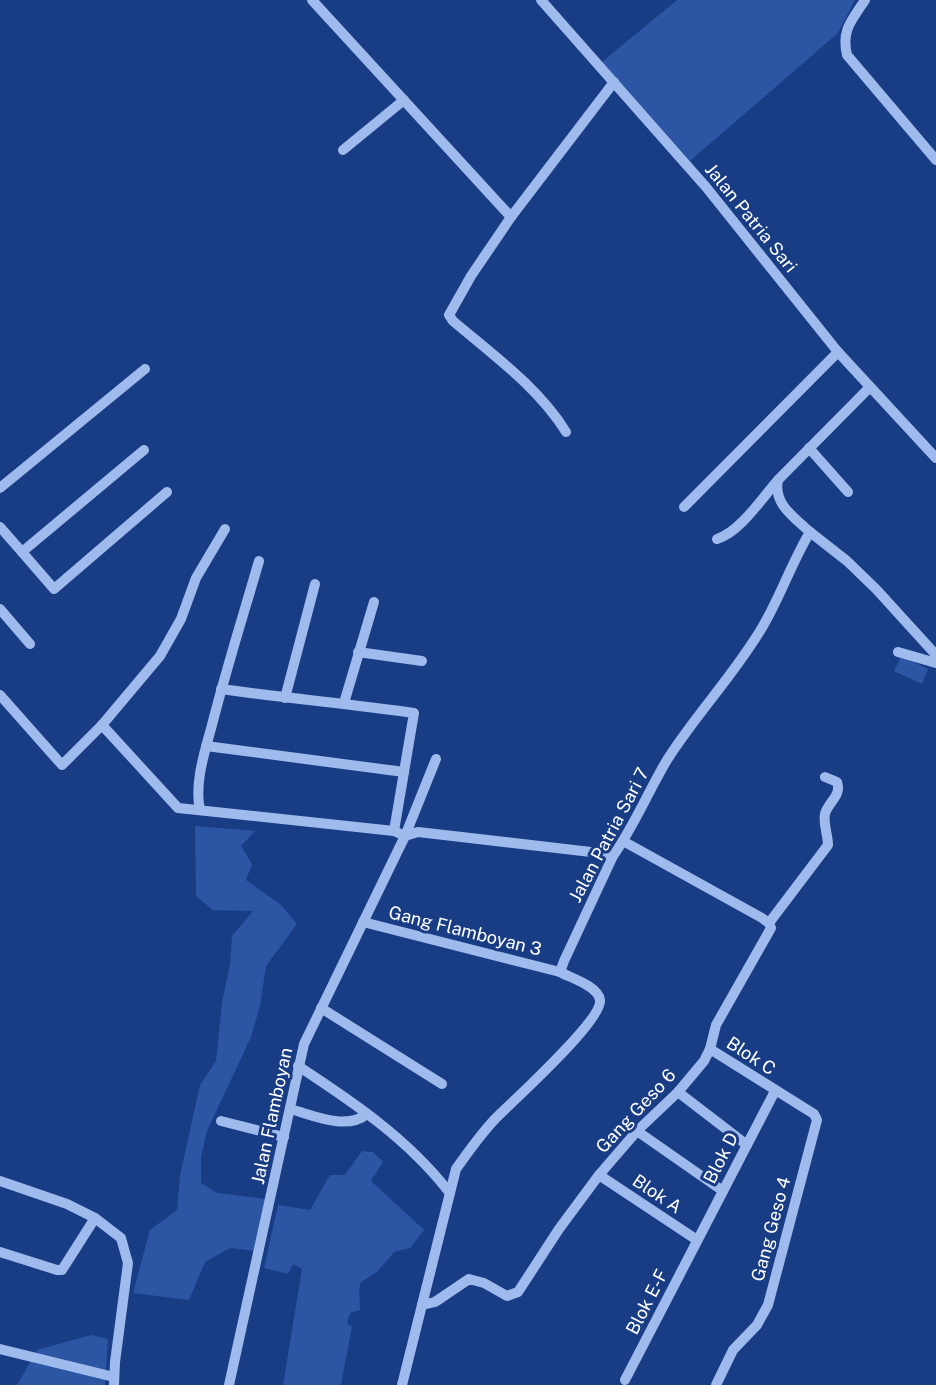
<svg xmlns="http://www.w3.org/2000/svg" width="936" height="1385" viewBox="0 0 936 1385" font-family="'Public Sans',sans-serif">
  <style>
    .green { fill: #2c55a4 }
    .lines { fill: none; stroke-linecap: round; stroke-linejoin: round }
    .minor { stroke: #9fbaec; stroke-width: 10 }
    .labels { text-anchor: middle; stroke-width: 6; stroke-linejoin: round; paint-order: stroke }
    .street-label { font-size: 18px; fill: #fff; stroke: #193d85 }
  </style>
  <rect width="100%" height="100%" fill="#193d85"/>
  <g class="green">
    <polygon points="677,0 855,0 838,33 690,161 602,62"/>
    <polygon points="901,656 928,669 922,684 894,671"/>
    <polygon points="195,826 255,831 241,846 252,864 246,880 280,904 297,924 266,966 260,1006 251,1037 207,1131 201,1157 201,1183 217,1193 266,1199 256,1251 230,1248 205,1262 189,1300 133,1293 150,1230 177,1210 180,1176 200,1085 216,1061 222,1003 230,964 232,936 253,911 213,910 196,896"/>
    <polygon points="362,1151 373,1152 383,1162 371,1181 424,1230 410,1248 394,1252 377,1272 361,1282 359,1290 360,1310 350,1313 347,1324 352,1326 341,1385 283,1385 302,1269 293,1264 288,1274 264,1268 278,1205 310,1210 330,1175 345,1175"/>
    <polygon points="91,1335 108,1339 105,1385 17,1385 37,1350"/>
  </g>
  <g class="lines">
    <g class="minor">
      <polyline points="312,0 511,217"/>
      <polyline points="541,0 706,187 838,352 936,458"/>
      <path d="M865,0C852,20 841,30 847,55L936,160"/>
      <polyline points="343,150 404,100"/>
      <path d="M566,432C539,388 492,354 453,321L449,315L471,276L511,217L614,82"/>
      <polyline points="809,448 848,492"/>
      <polyline points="0,488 145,369"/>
      <polyline points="684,507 838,352"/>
      <polyline points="0,527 22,552 144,450"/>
      <polyline points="810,532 847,561 876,589 936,655"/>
      <path d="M717,539C740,532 762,498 778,480"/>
      <polyline points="22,552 54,589 167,492"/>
      <polyline points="0,609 30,644"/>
      <polyline points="358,652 422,661"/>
      <polyline points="898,652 936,663"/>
      <path d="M221,689C285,698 350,704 414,713L394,831"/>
      <polyline points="0,695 62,765 102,725 160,656 181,619 196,578 225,529"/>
      <polyline points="285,698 315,584"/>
      <polyline points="344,703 374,602"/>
      <polyline points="102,725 178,808 394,831 405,836"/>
      <polyline points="206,746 404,772"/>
      <path d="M200,810C194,783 205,751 212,725C226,670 243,616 259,561"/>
      <polyline points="405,836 418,832 591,852 613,856"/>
      <polyline points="363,922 560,972"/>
      <path d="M769,923L828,845C828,835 823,824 825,814C828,802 842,796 837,782L825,777"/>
      <polyline points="321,1008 442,1084"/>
      <polyline points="710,1049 814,1114 817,1120 768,1305 757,1325 733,1350 716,1385"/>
      <path d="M298,1066C353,1102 408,1139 449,1192"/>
      <polyline points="678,1092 747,1145"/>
      <path d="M290,1109C313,1115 346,1131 367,1114"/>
      <polyline points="221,1121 284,1137"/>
      <polyline points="637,1131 723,1191"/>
      <polyline points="599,1175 697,1240"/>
      <polyline points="0,1181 67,1204 95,1218 121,1238 128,1263 115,1362 114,1385"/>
      <polyline points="0,1252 57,1270 62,1270 95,1218"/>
      <polyline points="422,1305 435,1302 469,1279 484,1283 507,1296 518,1292 559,1229 599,1175 637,1131 678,1092 704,1061 710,1049 716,1025 771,928 769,923 762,918 623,841"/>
      <polyline points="0,1349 114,1377"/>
      <polyline points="625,1380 775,1091"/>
      <polyline points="229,1385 304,1044 405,836 436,759"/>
      <path d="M402,1385L456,1169C468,1152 480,1135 495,1119C513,1101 603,1020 600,1000C598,986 571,978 560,972L564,961L613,856C634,826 648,792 667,760C696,714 735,674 763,626C781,595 792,562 810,532C794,517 773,504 778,480L870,387"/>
    </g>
  </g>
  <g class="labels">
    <g class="street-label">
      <text transform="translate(751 218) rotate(51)" y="6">Jalan Patria Sari</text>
      <text transform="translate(609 835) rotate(-62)" y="6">Jalan Patria Sari 7</text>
      <text transform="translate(465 931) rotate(14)" y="6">Gang Flamboyan 3</text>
      <text transform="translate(751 1056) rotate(33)" y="6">Blok C</text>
      <text transform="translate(636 1111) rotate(-47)" y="6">Gang Geso 6</text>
      <text transform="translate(272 1116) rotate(-78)" y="6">Jalan Flamboyan</text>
      <text transform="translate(721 1158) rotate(-63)" y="6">Blok D</text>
      <text transform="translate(657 1194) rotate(34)" y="6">Blok A</text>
      <text transform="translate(771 1229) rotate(-75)" y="6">Gang Geso 4</text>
      <text transform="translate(647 1302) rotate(-63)" y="6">Blok E-F</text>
    </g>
  </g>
</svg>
